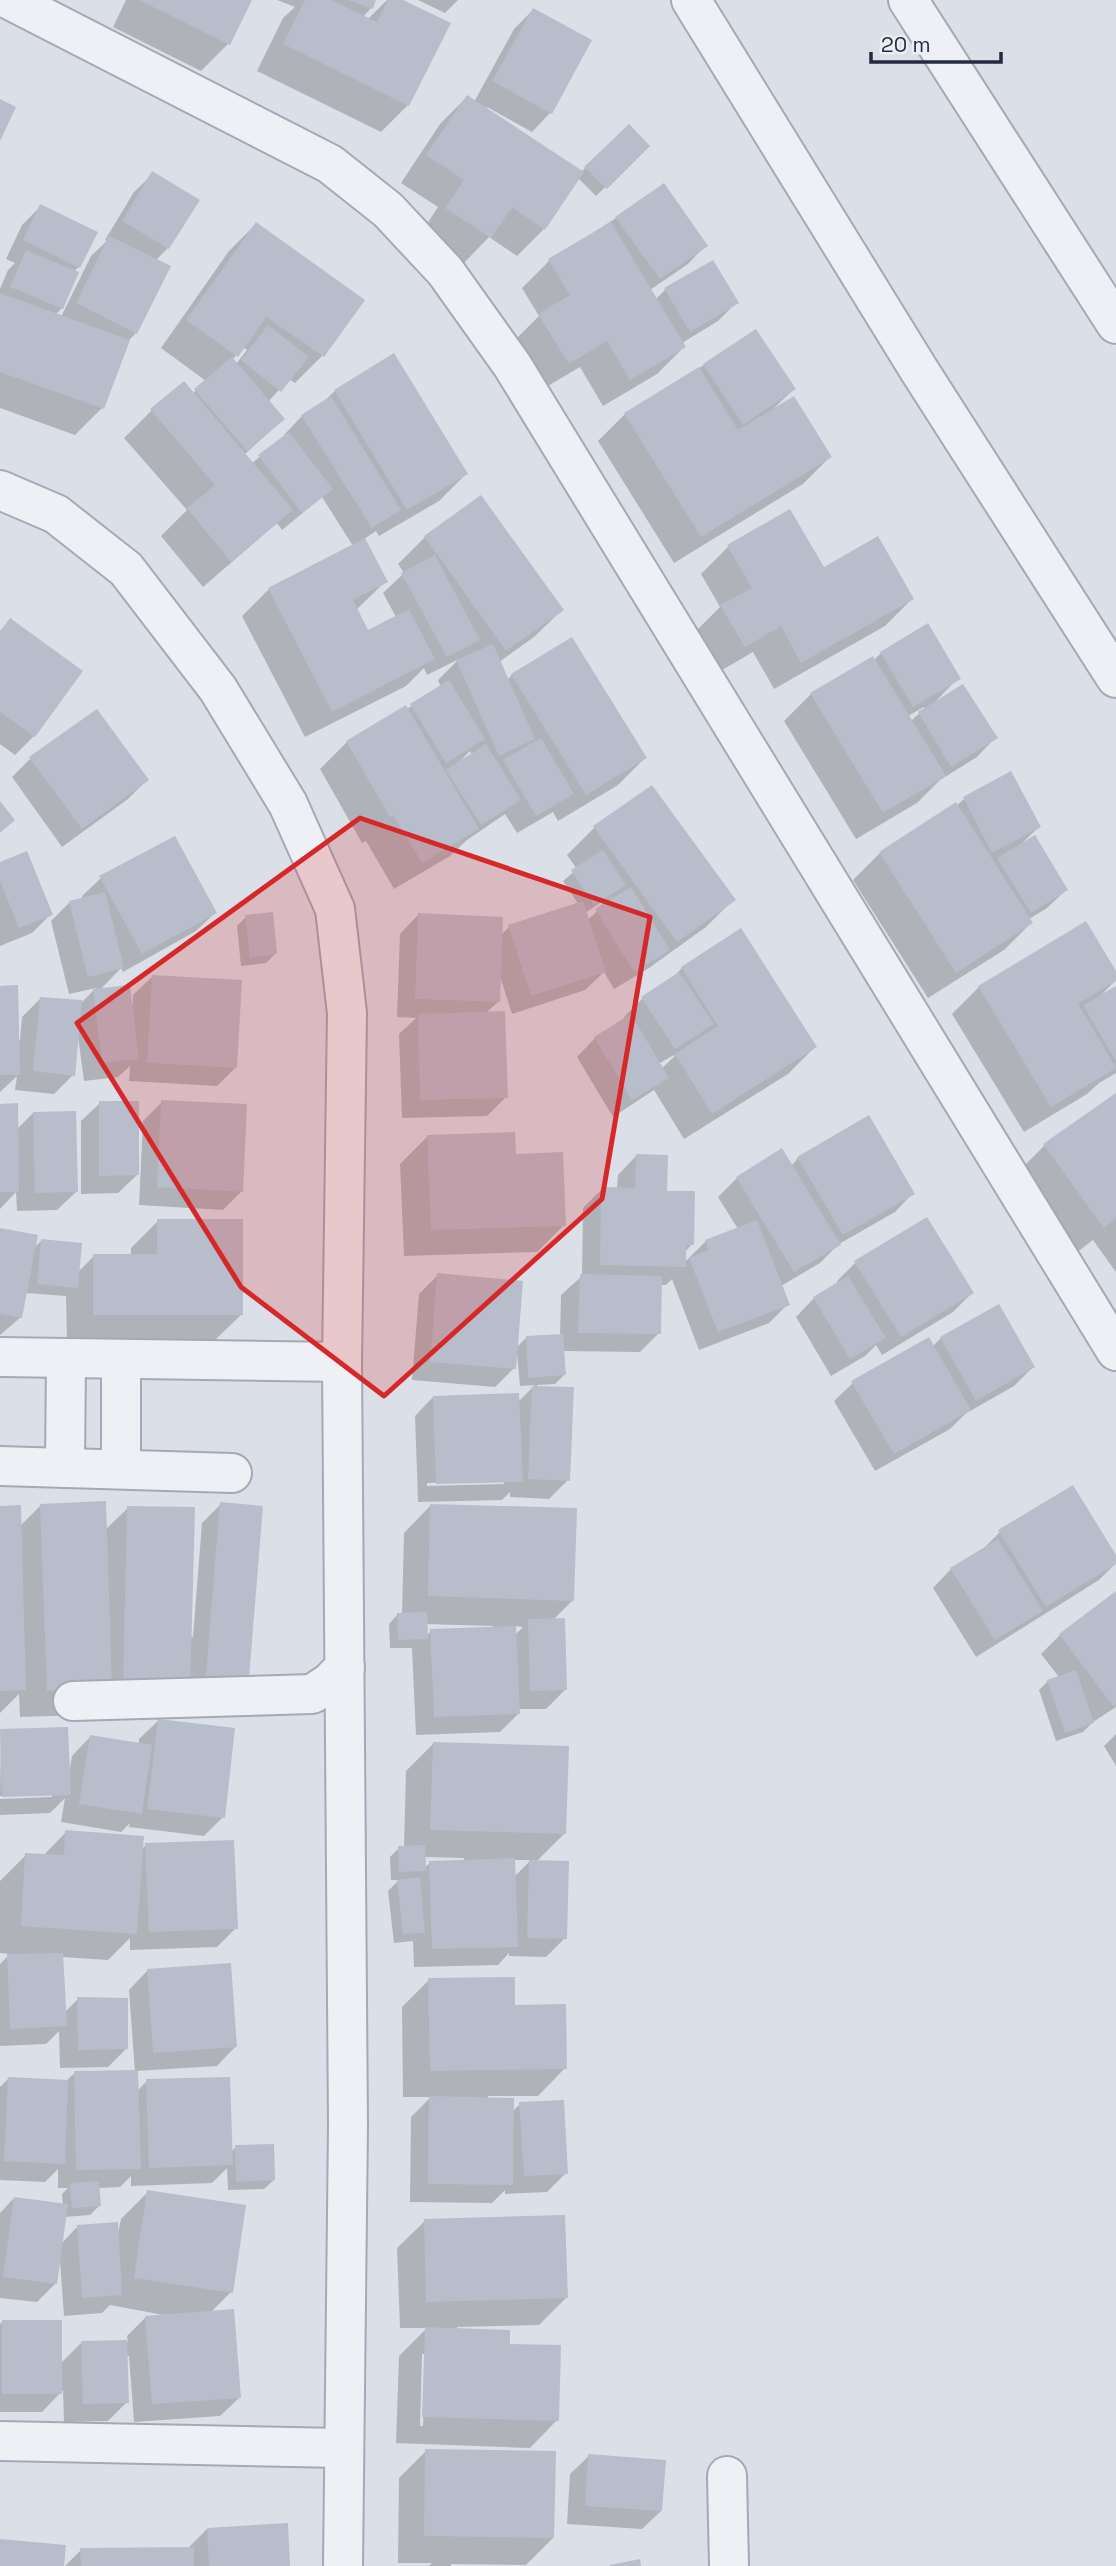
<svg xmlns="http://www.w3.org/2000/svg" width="1116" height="2566" viewBox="0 0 1116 2566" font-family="'Space Grotesk',sans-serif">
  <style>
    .shadow { fill: #0003; fill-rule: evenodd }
    .building { fill: #b8bdcb }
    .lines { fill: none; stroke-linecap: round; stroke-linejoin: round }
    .minor-casing { stroke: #a4a9b5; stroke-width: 42 }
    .minor { stroke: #eef0f6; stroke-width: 38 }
    .marked { fill: #d62828; fill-opacity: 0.2; stroke: #d62828; stroke-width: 5; stroke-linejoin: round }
  </style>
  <rect width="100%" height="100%" fill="#dbdfe8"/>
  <g class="shadow">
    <polygon points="126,0 250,0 228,44 201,71 113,27"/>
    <polygon points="277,0 374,0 371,8 363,17 368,19 387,0 399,0 408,105 381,132 257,71 283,18 295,7"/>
    <polygon points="418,0 458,0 445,13"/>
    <polygon points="533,10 550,113 532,132 487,107 486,110 581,172 629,126 648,146 596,196 578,178 544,229 517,256 489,237 463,264 419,236 438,207 401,183 440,124 467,97 474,102 514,29"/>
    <polygon points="153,174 168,248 155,261 136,333 127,342 102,408 75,435 0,408 0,289 8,270 15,263 6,259 22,225 41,206 79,267 74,271 62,308 55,315 61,317 91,256 107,241 105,240 134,192"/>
    <polygon points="616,218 706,245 688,264 650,290 655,300 665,290 737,302 718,321 682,343 684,347 657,374 603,406 580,367 541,390 512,343 539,316 522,288 549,261"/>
    <path d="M256,224L363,300L322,356L295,383L289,379L268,402L283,419L244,455L251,464L285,437L284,435L302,416L321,404L335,391L393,356L466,474L439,501L379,536L376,531L364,539L386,581L356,610L367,632L396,617L383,593L404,573L398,564L425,537L481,498L562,610L534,637L499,662L507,680L512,675L645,758L618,785L558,821L553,812L517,833L505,814L467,840L450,856L394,889L366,841L362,843L320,769L347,742L407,709L441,687L438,680L459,659L427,675L424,668L406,686L305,737L242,616L269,589L353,546L322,497L282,530L277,523L203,587L161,536L187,510L124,438L151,411L183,384L192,394L206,381L161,348L229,251ZM243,347L247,350L236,364L232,360ZM470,751L472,756L460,761Z"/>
    <polygon points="704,365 794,389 774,408 830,457 803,484 674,563 598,441 625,414"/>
    <polygon points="728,547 823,570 912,599 885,626 774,689 753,652 717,673 694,633 720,607 701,574"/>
    <polygon points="10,620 34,736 15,755 0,744 0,631"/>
    <path d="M927,626L958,678L936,701L995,738L977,757L940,780L917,803L856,839L784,721L811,694L874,660L881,653ZM924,707L925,708L911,721L908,716Z"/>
    <polygon points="30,759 147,780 128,799 62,847 12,777"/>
    <polygon points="1010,774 1039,827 1021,844 1066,890 1047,908 1029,919 1031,923 1004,950 928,998 853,880 880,853 956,806 964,799"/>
    <path d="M651,787L733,900L706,927L649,968L614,989L604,972L585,990L512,1014L500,976L499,1001L486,1013L506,1097L487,1116L402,1118L399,1034L416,1018L397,1017L400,934L418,915L501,935L509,927L579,905L563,881L577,869L567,855L594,828ZM601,902L604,906L587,920L585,913Z"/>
    <polygon points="0,864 51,914 32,933 0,946"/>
    <polygon points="101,878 215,913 196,931 123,972 121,968 100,990 133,1005 133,995 152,977 236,1067 217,1086 129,1081 130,1066 118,1077 84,1081 78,1036 73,1075 54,1094 15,1090 17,1076 0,1092 0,988 18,1040 20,1040 22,1017 41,998 82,1002 96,988 69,994 51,921 70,902 83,899 82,896"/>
    <polygon points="246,917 275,954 266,963 241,966 237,926"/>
    <path d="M741,931L815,1047L788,1074L684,1139L654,1090L613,1117L577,1057L595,1038L625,1020L624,1017L642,999L668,982L682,968ZM674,1055L675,1056L661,1069L658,1064Z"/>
    <polygon points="1116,974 1116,980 1100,996 1116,988 1116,1073 1099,1083 1087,1094 1024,1132 952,1014 979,987"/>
    <polygon points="1116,1095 1116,1272 1093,1240 1076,1253 1018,1172 1045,1145"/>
    <polygon points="162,1102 242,1191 223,1210 139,1205 143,1121"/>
    <polygon points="100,1103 137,1175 118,1193 81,1194 81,1121"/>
    <polygon points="0,1105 16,1130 33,1113 76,1192 57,1210 17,1211 16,1192 0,1209"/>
    <polygon points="427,1137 564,1225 537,1252 404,1256 400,1164"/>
    <path d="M636,1156L665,1192L692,1244L685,1252L684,1263L706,1241L738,1229L718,1197L737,1178L791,1166L798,1158L913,1193L895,1212L839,1244L820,1263L781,1286L788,1304L769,1323L699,1350L672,1279L666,1285H660L659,1333L640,1352L563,1351L564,1375L555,1384L537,1385L568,1480L549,1499L510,1497V1492L502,1500L418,1502L415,1416L433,1397L518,1402L535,1385L520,1386L517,1352H515L514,1368L495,1387L412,1380L419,1294L438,1275L516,1348L526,1338L560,1336L561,1295L582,1276L583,1208L602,1189H617L618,1175ZM504,1480V1484L427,1486V1483Z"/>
    <polygon points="158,1221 242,1314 214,1341 67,1342 66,1296 26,1293 21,1317 0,1335 0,1230 34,1248 41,1241 78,1272 94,1256 131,1256 131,1248"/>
    <polygon points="855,1263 972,1293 953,1312 882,1355 876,1345 865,1356 831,1376 796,1317 814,1298 838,1284 837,1281"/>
    <polygon points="941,1338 1033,1367 1014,1386 965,1414 950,1429 875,1471 834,1401 853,1383 932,1347"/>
    <polygon points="221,1504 247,1689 188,1692 159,1721 223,1817 204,1836 129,1827 130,1823 121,1832 61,1822 65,1798 50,1813 0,1815 0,1799 52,1797 52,1794 0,1796 1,1731 70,1768 72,1756 90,1737 139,1744 139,1739 160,1719 83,1715 20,1717 19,1694 0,1713 0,1508 19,1527 41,1505 105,1530 128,1508 190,1636 193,1637 202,1523"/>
    <path d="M431,1505L573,1600L553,1620L565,1690L546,1709H518V1714L500,1732L416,1735L412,1648H390L389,1624L398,1614H402L404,1533ZM425,1624L493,1626V1629L431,1631L426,1636ZM515,1626L523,1627L515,1635Z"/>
    <polygon points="1000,1532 1116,1558 1116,1563 1099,1580 976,1657 933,1588 951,1569 981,1551"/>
    <polygon points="1116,1593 1116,1707 1093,1722 1083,1732 1056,1741 1039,1690 1048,1681 1059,1677 1041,1654 1060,1635"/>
    <polygon points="1116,1734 1116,1766 1104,1746"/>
    <path d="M433,1744L565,1833L536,1862L565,1938L546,1957L509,1956V1953L498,1965L414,1967L413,1941L394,1943L388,1891L399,1880H391L390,1857L399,1848H404L406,1771ZM424,1857L464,1858V1861L430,1863L424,1868ZM514,1860H531L514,1877Z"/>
    <polygon points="66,1832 141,1850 146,1845 236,1928 217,1947 130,1950 130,1938 108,1960 62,1957 64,2013 78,1999 126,2049 108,2067 60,2068 59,2031 46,2044 0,2046 0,1964 10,1954 0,1953 0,1881 26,1855 43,1856"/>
    <polygon points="147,1971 235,2047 217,2066 136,2071 137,2091 147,2081 230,2153 236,2147 274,2180 264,2189 228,2190 227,2168 212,2183 131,2186 131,2176 120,2187 98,2188 99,2206 90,2215 64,2217 61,2244 78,2226 118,2234 121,2219 148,2192 231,2292 211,2312 239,2398 220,2416 134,2422 129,2356 126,2356 127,2402 108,2421 64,2422 63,2390 42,2412 0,2412 0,2324 3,2321 60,2364 81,2343 128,2342 127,2336 146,2317 169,2316 110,2305 102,2313 64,2316 60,2261 55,2284 37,2302 0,2298 0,2213 14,2198 63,2205 62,2194 68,2188 58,2188 58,2169 45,2182 0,2180 0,2087 8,2079 66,2081 75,2073 135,2072 129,1990"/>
    <polygon points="429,1980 514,2006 565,2068 538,2096 488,2096 488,2099 512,2112 520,2104 566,2173 547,2192 505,2194 505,2190 492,2203 410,2202 411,2117 431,2097 403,2097 402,2007"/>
    <path d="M425,2221L566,2298L539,2325L457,2327V2330L509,2346L557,2420L530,2448L396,2443L399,2356L427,2328H400L397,2248ZM422,2354H426L423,2426H420Z"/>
    <polygon points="426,2451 553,2538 526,2565 451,2564 451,2566 429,2566 432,2563 398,2563 399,2478"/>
    <polygon points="589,2456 661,2511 642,2529 567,2524 570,2474"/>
    <polygon points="207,2529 288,2566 65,2566 81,2550 187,2549"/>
  </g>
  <g class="building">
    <polygon points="139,0 252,0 230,45"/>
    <polygon points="305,0 332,0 377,22 388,0 403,0 451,23 409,106 283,44"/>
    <polygon points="348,0 376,0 373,9"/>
    <polygon points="533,8 592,40 552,114 492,81"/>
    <polygon points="467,95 584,172 545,230 512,207 491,238 445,208 464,180 426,155"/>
    <polygon points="0,99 16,107 0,141"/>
    <polygon points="629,124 650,146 607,189 584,167"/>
    <polygon points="152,171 200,200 169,249 122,221"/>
    <polygon points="664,183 708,246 660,279 615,217"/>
    <polygon points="40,204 98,232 80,268 23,240"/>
    <polygon points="256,222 365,300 324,357 266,317 238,357 186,320"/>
    <polygon points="611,222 686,347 630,380 607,341 569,364 538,314 570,295 548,259"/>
    <polygon points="109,236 171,266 137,334 76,303"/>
    <polygon points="26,250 79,272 63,309 10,287"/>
    <polygon points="713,260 739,303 690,332 664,288"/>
    <polygon points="0,293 130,340 104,409 0,372"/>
    <polygon points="268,325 309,357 281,392 241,360"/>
    <polygon points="756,329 796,389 743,425 703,364"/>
    <polygon points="394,353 468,474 407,510 334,390"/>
    <polygon points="232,357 285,419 247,451 194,389"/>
    <polygon points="699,367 738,430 794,396 832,457 701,537 624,413"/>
    <polygon points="184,381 293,510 231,562 187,508 215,485 150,409"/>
    <polygon points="331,396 401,510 372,528 301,415"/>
    <polygon points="289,432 333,489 302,513 258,455"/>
    <polygon points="481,495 564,610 506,651 424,536"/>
    <polygon points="790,509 824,567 878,536 914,599 801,663 781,626 745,647 720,605 752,588 727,545"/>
    <polygon points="365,538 388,582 353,600 368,630 409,609 435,659 332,712 268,588"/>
    <polygon points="435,555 480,640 447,657 401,573"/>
    <polygon points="10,618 83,671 35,737 0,712 0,632"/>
    <polygon points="928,623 961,679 913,707 880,652"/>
    <polygon points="572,637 647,758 586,795 511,674"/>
    <polygon points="493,644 535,739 499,756 456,660"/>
    <polygon points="873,656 946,776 883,813 810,693"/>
    <polygon points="449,680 485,739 446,763 410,704"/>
    <polygon points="963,684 998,738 951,767 918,712"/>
    <polygon points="406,705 479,829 422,863 393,815 390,817 346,741"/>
    <polygon points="97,709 149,780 82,829 29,757"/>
    <polygon points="541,738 574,794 536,816 503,760"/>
    <polygon points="486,744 521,800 481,825 446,770"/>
    <polygon points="1011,771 1041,827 992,853 963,797"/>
    <polygon points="652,785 736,900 677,942 593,826"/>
    <polygon points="0,801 15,820 0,833"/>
    <polygon points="956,802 1033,923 956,973 879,852"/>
    <polygon points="1035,835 1068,890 1031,913 997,858"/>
    <polygon points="175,836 217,913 142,954 99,876"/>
    <polygon points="603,850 626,885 594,905 571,870"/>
    <polygon points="27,851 53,915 19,928 0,881 0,862"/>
    <polygon points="631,887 670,950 634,972 595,909"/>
    <polygon points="105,892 124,968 88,977 69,901"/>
    <polygon points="583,901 606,972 531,996 508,925"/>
    <polygon points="273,912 277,954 250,958 245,915"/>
    <polygon points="418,913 503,917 500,1002 415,999"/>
    <polygon points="1086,921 1116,971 1116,981 1078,1004 1116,1068 1051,1107 978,986"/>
    <polygon points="741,928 817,1047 712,1114 675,1054 718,1026 681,967"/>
    <polygon points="679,972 714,1024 675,1049 641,997"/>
    <polygon points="152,975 242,980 237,1068 147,1063"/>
    <polygon points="18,985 20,1075 0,1075 0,986"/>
    <polygon points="130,985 139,1059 102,1063 93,989"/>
    <polygon points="1116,986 1116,1061 1083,1005"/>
    <polygon points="40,997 82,1000 75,1076 33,1071"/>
    <polygon points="505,1011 508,1098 420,1100 418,1014"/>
    <polygon points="631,1014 669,1078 632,1100 594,1037"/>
    <polygon points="1116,1093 1116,1218 1104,1228 1043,1144"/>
    <polygon points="161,1100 247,1104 243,1192 157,1187"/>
    <polygon points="99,1101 139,1101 139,1175 99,1176"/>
    <polygon points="18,1103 19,1192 0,1192 0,1104"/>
    <polygon points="76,1111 78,1192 35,1193 33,1112"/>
    <polygon points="869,1115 915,1194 843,1235 797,1157"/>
    <polygon points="515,1132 516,1154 563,1152 566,1226 431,1230 427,1135"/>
    <polygon points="782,1148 841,1245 794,1272 736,1177"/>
    <polygon points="636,1154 668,1155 667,1191 695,1191 694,1245 686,1245 686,1267 600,1265 601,1187 635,1188"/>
    <polygon points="927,1217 974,1293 901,1337 854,1261"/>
    <polygon points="157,1219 243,1219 243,1315 93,1315 93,1254 157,1254"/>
    <polygon points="757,1220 790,1305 718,1332 689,1258 709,1250 705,1240"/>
    <polygon points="0,1228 38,1235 22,1318 0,1314"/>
    <polygon points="41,1239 82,1243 78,1288 37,1284"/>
    <polygon points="437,1273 523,1281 516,1369 430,1362"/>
    <polygon points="580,1274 662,1276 661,1334 578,1333"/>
    <polygon points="848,1276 886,1338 850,1359 813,1297"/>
    <polygon points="999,1304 1035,1367 976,1401 940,1337"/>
    <polygon points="563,1334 566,1375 528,1378 526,1336"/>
    <polygon points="929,1337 971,1410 894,1454 851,1381"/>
    <polygon points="532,1386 574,1387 570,1481 528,1479"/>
    <polygon points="519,1393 523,1482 436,1484 433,1396"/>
    <polygon points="1073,1485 1116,1555 1116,1564 1046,1607 998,1530"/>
    <polygon points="106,1501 112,1688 47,1691 40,1504"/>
    <polygon points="220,1502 263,1506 248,1690 205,1686"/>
    <polygon points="430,1504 577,1508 574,1601 428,1596"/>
    <polygon points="21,1505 26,1690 0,1691 0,1506"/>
    <polygon points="127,1506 195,1507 190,1693 123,1691"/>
    <polygon points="998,1539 1043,1611 995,1640 950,1568"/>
    <polygon points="1116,1591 1116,1704 1113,1706 1059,1634"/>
    <polygon points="427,1612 428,1639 398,1640 397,1613"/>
    <polygon points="565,1618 567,1690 530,1691 528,1619"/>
    <polygon points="516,1626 520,1714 434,1717 430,1629"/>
    <polygon points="1076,1670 1094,1723 1065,1733 1047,1680"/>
    <polygon points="158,1719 235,1728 225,1818 147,1809"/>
    <polygon points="68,1727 71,1795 2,1797 0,1729"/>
    <polygon points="90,1735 152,1745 142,1814 79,1804"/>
    <polygon points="433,1742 569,1746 566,1834 430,1830"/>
    <polygon points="65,1830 144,1836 137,1934 21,1926 25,1853 64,1855"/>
    <polygon points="234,1840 238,1929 149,1932 145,1843"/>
    <polygon points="425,1845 426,1871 399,1872 398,1846"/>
    <polygon points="515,1858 518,1947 432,1949 429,1861"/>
    <polygon points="529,1860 569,1861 567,1939 527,1938"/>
    <polygon points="420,1877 425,1933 403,1934 397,1880"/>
    <polygon points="63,1953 67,2026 10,2029 7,1954"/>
    <polygon points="231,1963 237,2047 153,2053 147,1969"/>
    <polygon points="515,1977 515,2005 566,2004 567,2069 430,2071 428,1978"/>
    <polygon points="77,1997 128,1998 128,2049 78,2050"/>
    <polygon points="138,2070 141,2169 76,2170 74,2071"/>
    <polygon points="8,2077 68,2080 65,2164 4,2161"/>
    <polygon points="230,2077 233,2165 149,2168 146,2079"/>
    <polygon points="429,2096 514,2098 513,2185 428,2184"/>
    <polygon points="564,2100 568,2174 524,2176 519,2102"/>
    <polygon points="274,2144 275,2180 236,2182 235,2145"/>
    <polygon points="99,2181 101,2206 72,2208 70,2183"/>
    <polygon points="147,2190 246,2205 233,2293 134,2278"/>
    <polygon points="14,2197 68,2204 57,2284 3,2277"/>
    <polygon points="565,2215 568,2298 426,2302 424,2219"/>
    <polygon points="118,2222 122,2295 82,2298 77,2225"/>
    <polygon points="234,2309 241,2398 152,2404 145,2316"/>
    <rect x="2" y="2320" width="60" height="74"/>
    <polygon points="425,2327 510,2330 510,2344 561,2345 559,2421 422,2417"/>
    <polygon points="127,2340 129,2403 83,2404 81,2341"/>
    <polygon points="425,2449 556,2451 554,2538 424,2536"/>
    <polygon points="588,2454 666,2460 662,2511 585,2506"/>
    <polygon points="288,2523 290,2566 209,2566 207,2528"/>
    <polygon points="0,2539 66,2545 64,2566 0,2566"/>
    <polygon points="194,2547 194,2566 81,2566 80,2548"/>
    <polygon points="640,2559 641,2566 610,2566 610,2565"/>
  </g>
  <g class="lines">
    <g class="minor-casing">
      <g id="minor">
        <polyline points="10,0 330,164 388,210 445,271 512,365 1116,1351"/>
        <polyline points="691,0 919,370 1116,678"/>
        <polyline points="908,0 1116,324"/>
        <polyline points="0,490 56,514 126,569 218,689 288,804 335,909 347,1013 342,1362 348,2125 343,2566"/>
        <polyline points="0,1357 342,1362"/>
        <polyline points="0,1466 232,1473"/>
        <polyline points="65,1468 66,1358"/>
        <polyline points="121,1469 121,1359"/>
        <polyline points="73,1701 312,1694 329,1683 345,1667"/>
        <polyline points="0,2441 342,2448"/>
        <polyline points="727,2476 729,2566"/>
      </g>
    </g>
    <use href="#minor" class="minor"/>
  </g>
  <path class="marked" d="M360,818L650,917L602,1199L384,1396L241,1287L77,1023Z"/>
  <path d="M871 52v10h130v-10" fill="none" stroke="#242b3f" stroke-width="3.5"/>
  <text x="881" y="52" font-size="21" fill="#242b3f" stroke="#ebeef5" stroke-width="5" paint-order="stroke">20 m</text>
</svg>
